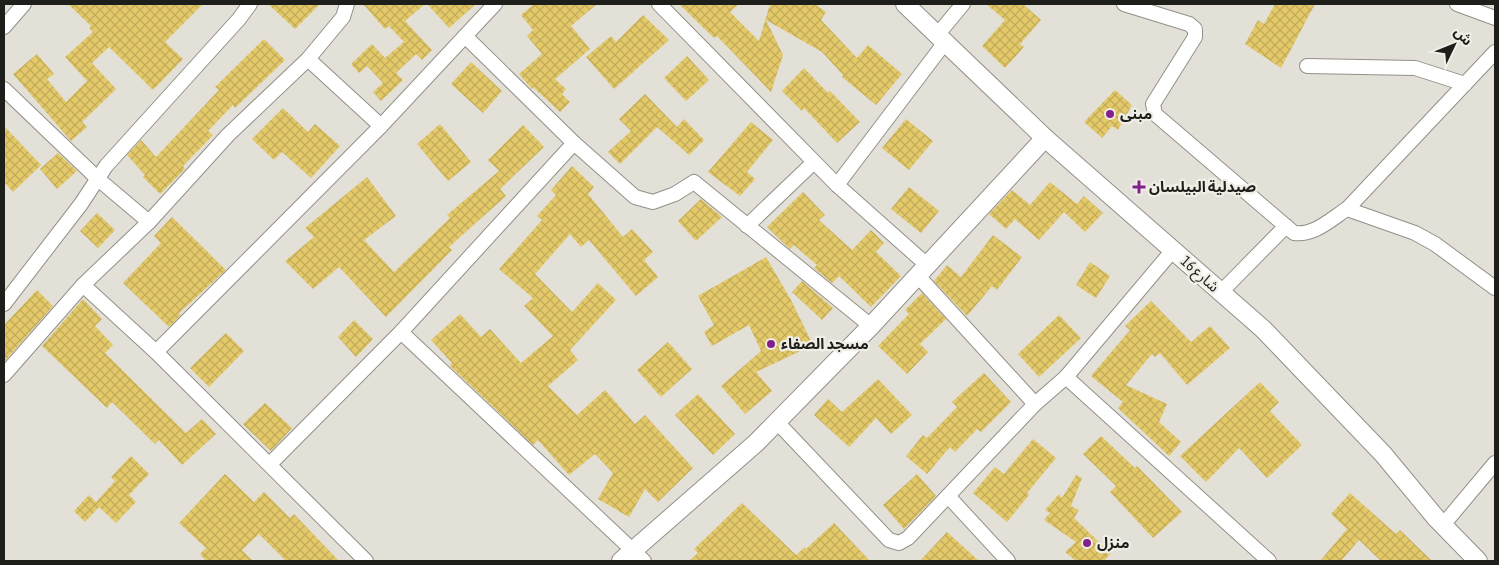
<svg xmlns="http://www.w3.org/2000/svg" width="1499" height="565" viewBox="0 0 1499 565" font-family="'Asap Condensed','Noto Sans Arabic',sans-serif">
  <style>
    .building { fill: url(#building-cross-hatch) }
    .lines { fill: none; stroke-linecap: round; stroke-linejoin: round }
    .minor-casing { stroke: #929088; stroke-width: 16 }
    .tertiary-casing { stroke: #929088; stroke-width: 20 }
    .minor { stroke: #fff; stroke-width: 14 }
    .tertiary { stroke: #fff; stroke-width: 18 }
    .poi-dot { fill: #82218c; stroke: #f0eee5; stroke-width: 2 }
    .labels { text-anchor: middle; stroke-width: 4.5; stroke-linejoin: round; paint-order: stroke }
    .poi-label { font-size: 15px; font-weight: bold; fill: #1e1e1b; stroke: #f0eee5; text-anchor: start }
    .street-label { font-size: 15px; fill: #1e1e1b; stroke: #f0eee5 }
  </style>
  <defs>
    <pattern id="building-cross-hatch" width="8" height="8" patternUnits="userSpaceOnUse" patternTransform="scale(1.25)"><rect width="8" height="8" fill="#e3c969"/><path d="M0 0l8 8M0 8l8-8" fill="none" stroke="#c2ac5a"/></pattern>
  </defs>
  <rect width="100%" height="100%" fill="#e3e0d8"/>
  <g class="building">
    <polygon points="68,4 203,4 165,42 183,59 153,90 109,47 92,63 116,89 82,122 87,127 71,141 13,74 37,54 54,74 47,79 66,102 87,81 65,57 93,32 89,28 91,26"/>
    <polygon points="268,4 320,4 295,29"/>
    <polygon points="363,4 425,4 405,21 432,50 422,60 416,54 396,73 403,80 381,101 373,92 383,83 367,66 359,73 351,64 372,44 385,58 404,42 389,26 385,29"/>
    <polygon points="427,4 476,4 449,28"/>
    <polygon points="534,4 597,4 571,26 590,49 555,79 566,89 562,94 570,102 560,112 533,87 532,89 519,74 542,54 527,36 533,30 521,15"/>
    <polygon points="679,4 739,4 730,12 759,41 770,4 815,4 826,12 821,20 857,58 868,45 902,74 876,105 842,77 843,75 822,52 766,20 783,55 771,92 717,36 714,38"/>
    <polygon points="986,4 1023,4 1041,20 1020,44 1024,47 1005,68 982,46 1005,20"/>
    <polygon points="1275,4 1315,4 1281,68 1245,44 1258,20 1264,24"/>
    <polygon points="643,15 669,40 614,89 586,57 611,36 616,42"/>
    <polygon points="264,39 285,60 235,108 233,105 208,131 213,135 183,166 185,169 160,194 143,177 145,175 127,155 141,140 156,157 219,90 215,87"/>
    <polygon points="687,56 709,80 686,101 664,78"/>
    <polygon points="471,62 502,91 483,113 451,84"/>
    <polygon points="804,68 828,93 830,91 860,122 837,143 804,108 802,111 782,91"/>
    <polygon points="1115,90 1132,105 1118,130 1112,126 1102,138 1084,122"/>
    <polygon points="645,94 677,127 684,119 704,140 689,155 657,127 620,164 608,152 631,131 619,119"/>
    <polygon points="283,108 308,132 315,124 340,146 311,178 282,152 274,160 252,139"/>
    <polygon points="906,119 933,141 909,170 882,148"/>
    <polygon points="751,122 773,140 747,172 755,179 740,196 708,172"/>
    <polygon points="440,124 471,162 448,181 417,144"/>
    <polygon points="523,125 544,147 500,189 506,196 449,247 452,250 386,317 339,267 313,289 285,261 314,237 305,228 367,177 396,216 364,240 394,272 450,218 447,215 499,171 488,160"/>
    <polygon points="4,126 41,165 13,192 4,182"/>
    <polygon points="58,153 77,171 57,189 40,169"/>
    <polygon points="572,166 594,187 588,194 623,237 632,229 653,252 644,260 658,277 636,296 589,240 581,247 570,234 535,274 572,312 598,283 616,300 570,350 578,360 548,386 577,415 605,390 635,424 645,415 693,468 658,502 645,489 629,517 598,499 613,473 595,454 569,475 538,440 533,445 450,366 452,363 431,340 460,314 481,337 490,329 521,363 553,336 524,306 533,298 499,269 542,220 537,216 556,195 551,190"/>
    <polygon points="1050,182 1077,204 1084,196 1103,213 1085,232 1064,212 1039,240 1015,219 1006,229 989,214 1012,190 1030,205"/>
    <polygon points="909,187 939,211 921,233 891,209"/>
    <polygon points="803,192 825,215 819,220 852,250 871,230 884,243 876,252 901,276 871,307 839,276 832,283 814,268 817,265 794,245 790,249 767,227"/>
    <polygon points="701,199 722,217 696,241 678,221"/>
    <polygon points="97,213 115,230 98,248 80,231"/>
    <polygon points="172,217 226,270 179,313 181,315 169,327 123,283 161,243 154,236"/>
    <polygon points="993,235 1022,257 997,290 992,286 967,316 934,281 947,265 961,277"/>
    <polygon points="766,257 791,300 813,345 756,372 772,391 745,414 721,386 761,351 749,325 712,346 704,332 714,325 698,296"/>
    <polygon points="1090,262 1110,276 1096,298 1076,285"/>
    <polygon points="802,281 833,308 822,320 792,292"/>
    <polygon points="37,290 53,306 4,362 4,325"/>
    <polygon points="922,293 946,319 920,344 928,352 907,374 878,346 909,314 905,310"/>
    <polygon points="83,299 102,319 95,326 113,345 105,353 186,433 202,419 216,434 182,465 159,440 155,444 112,402 107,408 42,346"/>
    <polygon points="1151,301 1191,342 1210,326 1230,348 1187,385 1160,353 1155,357 1152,354 1126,385 1167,404 1159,422 1181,442 1169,456 1118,408 1123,402 1091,376 1130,330 1125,326"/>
    <polygon points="1059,315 1081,338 1039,377 1018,354"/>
    <polygon points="354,320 373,339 356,357 338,337"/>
    <polygon points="226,333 244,351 209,387 190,368"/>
    <polygon points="668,342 692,369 661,397 637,370"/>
    <polygon points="984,373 1011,402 981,432 977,429 955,452 950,447 927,474 906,456 923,435 927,438 957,407 952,402"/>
    <polygon points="878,379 912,415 891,434 876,418 849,447 814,415 828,399 842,412"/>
    <polygon points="1260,382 1279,402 1270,411 1302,445 1267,478 1239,448 1206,482 1180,456"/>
    <polygon points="698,394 735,434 713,455 675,415"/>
    <polygon points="265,403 292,428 271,451 243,424"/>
    <polygon points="1101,436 1135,468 1137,466 1182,512 1153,538 1110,492 1116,486 1083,454"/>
    <polygon points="1033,439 1056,458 1027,493 1029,495 1007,522 973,493 995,467 1004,474"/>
    <polygon points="131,456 149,474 129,495 136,502 116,523 99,507 85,522 74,511 89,495 96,502 115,481 111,477"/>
    <polygon points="225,474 254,502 264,492 290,518 294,514 339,561 286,561 259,534 242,550 253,561 206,561 200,554 206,548 179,523"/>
    <polygon points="917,474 936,496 904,529 883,505"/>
    <polygon points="1076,475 1082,478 1071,506 1079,510 1074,518 1102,545 1105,542 1112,552 1104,561 1076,561 1065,552 1076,542 1044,520 1050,513 1045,510 1059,494 1062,498"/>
    <polygon points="1350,493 1396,534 1400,530 1432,561 1381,561 1359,540 1341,561 1320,561 1347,529 1331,514"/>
    <polygon points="742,503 796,555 805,547 806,549 834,523 870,561 689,561 698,553 694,549"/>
    <polygon points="947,532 979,561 920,561"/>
  </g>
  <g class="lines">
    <g class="minor-casing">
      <g id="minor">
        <polyline points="659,4 837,185 927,265"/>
        <path d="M1124,4L1189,24L1195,29V37L1153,104L1155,114L1294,233C1314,236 1331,219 1347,209L1415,233L1435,244L1495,288"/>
        <polyline points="1457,4 1495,18"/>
        <polyline points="4,27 24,4"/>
        <polyline points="938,34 963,4"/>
        <polyline points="465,36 574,143 635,197 653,202 675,194 694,182 871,326"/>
        <polyline points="308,59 381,126 495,4"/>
        <polyline points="1307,66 1415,68 1465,84"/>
        <polyline points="4,89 98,179 149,222"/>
        <polyline points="837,185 946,41"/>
        <polyline points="1347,209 1495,52"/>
        <polyline points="747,226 814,162"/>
        <polyline points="918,276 1035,404 1066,377 1269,561"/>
        <polyline points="83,285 156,352 366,561"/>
        <polyline points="1220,293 1286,226"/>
        <polyline points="4,304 81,204 106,166 239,19 250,4"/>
        <polyline points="401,332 644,561"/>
        <polyline points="156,352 381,126"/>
        <polyline points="4,375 83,285 149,222 228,135 308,59 343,17 347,4"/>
        <polyline points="1066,377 1173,250"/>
        <polyline points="777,422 889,540 899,543 908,538 1035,404"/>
        <polyline points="270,464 401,332 574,143"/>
        <polyline points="948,496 1008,561"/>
        <polyline points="1443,525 1495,463"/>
      </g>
    </g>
    <g class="tertiary-casing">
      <g id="tertiary">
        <polyline points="905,4 1045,138 1263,329 1383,454 1436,518 1478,561"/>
        <polyline points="621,561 756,443 871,326 1045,138"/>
      </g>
    </g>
    <use href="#minor" class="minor"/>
    <use href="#tertiary" class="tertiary"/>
  </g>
  <g class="poi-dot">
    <circle cx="1110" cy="114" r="5"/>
    <path d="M1136.5 179.5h5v5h5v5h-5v5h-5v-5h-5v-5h5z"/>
    <circle cx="771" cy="344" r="5"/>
    <circle cx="1087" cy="543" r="5"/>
  </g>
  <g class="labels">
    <g class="poi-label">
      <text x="1120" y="119">مبنى</text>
      <text x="1149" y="192">صيدلية البيلسان</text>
      <text x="781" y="349">مسجد الصفاء</text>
      <text x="1097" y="548">منزل</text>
    </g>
    <g class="street-label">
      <text transform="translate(1200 274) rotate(42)" y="5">شارع 16</text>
    </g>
  </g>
  <rect width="1499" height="565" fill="none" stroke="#1e1e1b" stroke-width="10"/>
  <g transform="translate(1454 45) rotate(47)" stroke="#f0eee5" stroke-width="4" paint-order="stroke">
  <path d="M0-4L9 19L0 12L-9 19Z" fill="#1e1e1b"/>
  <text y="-8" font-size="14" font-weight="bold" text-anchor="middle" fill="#1e1e1b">ش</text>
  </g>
</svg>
